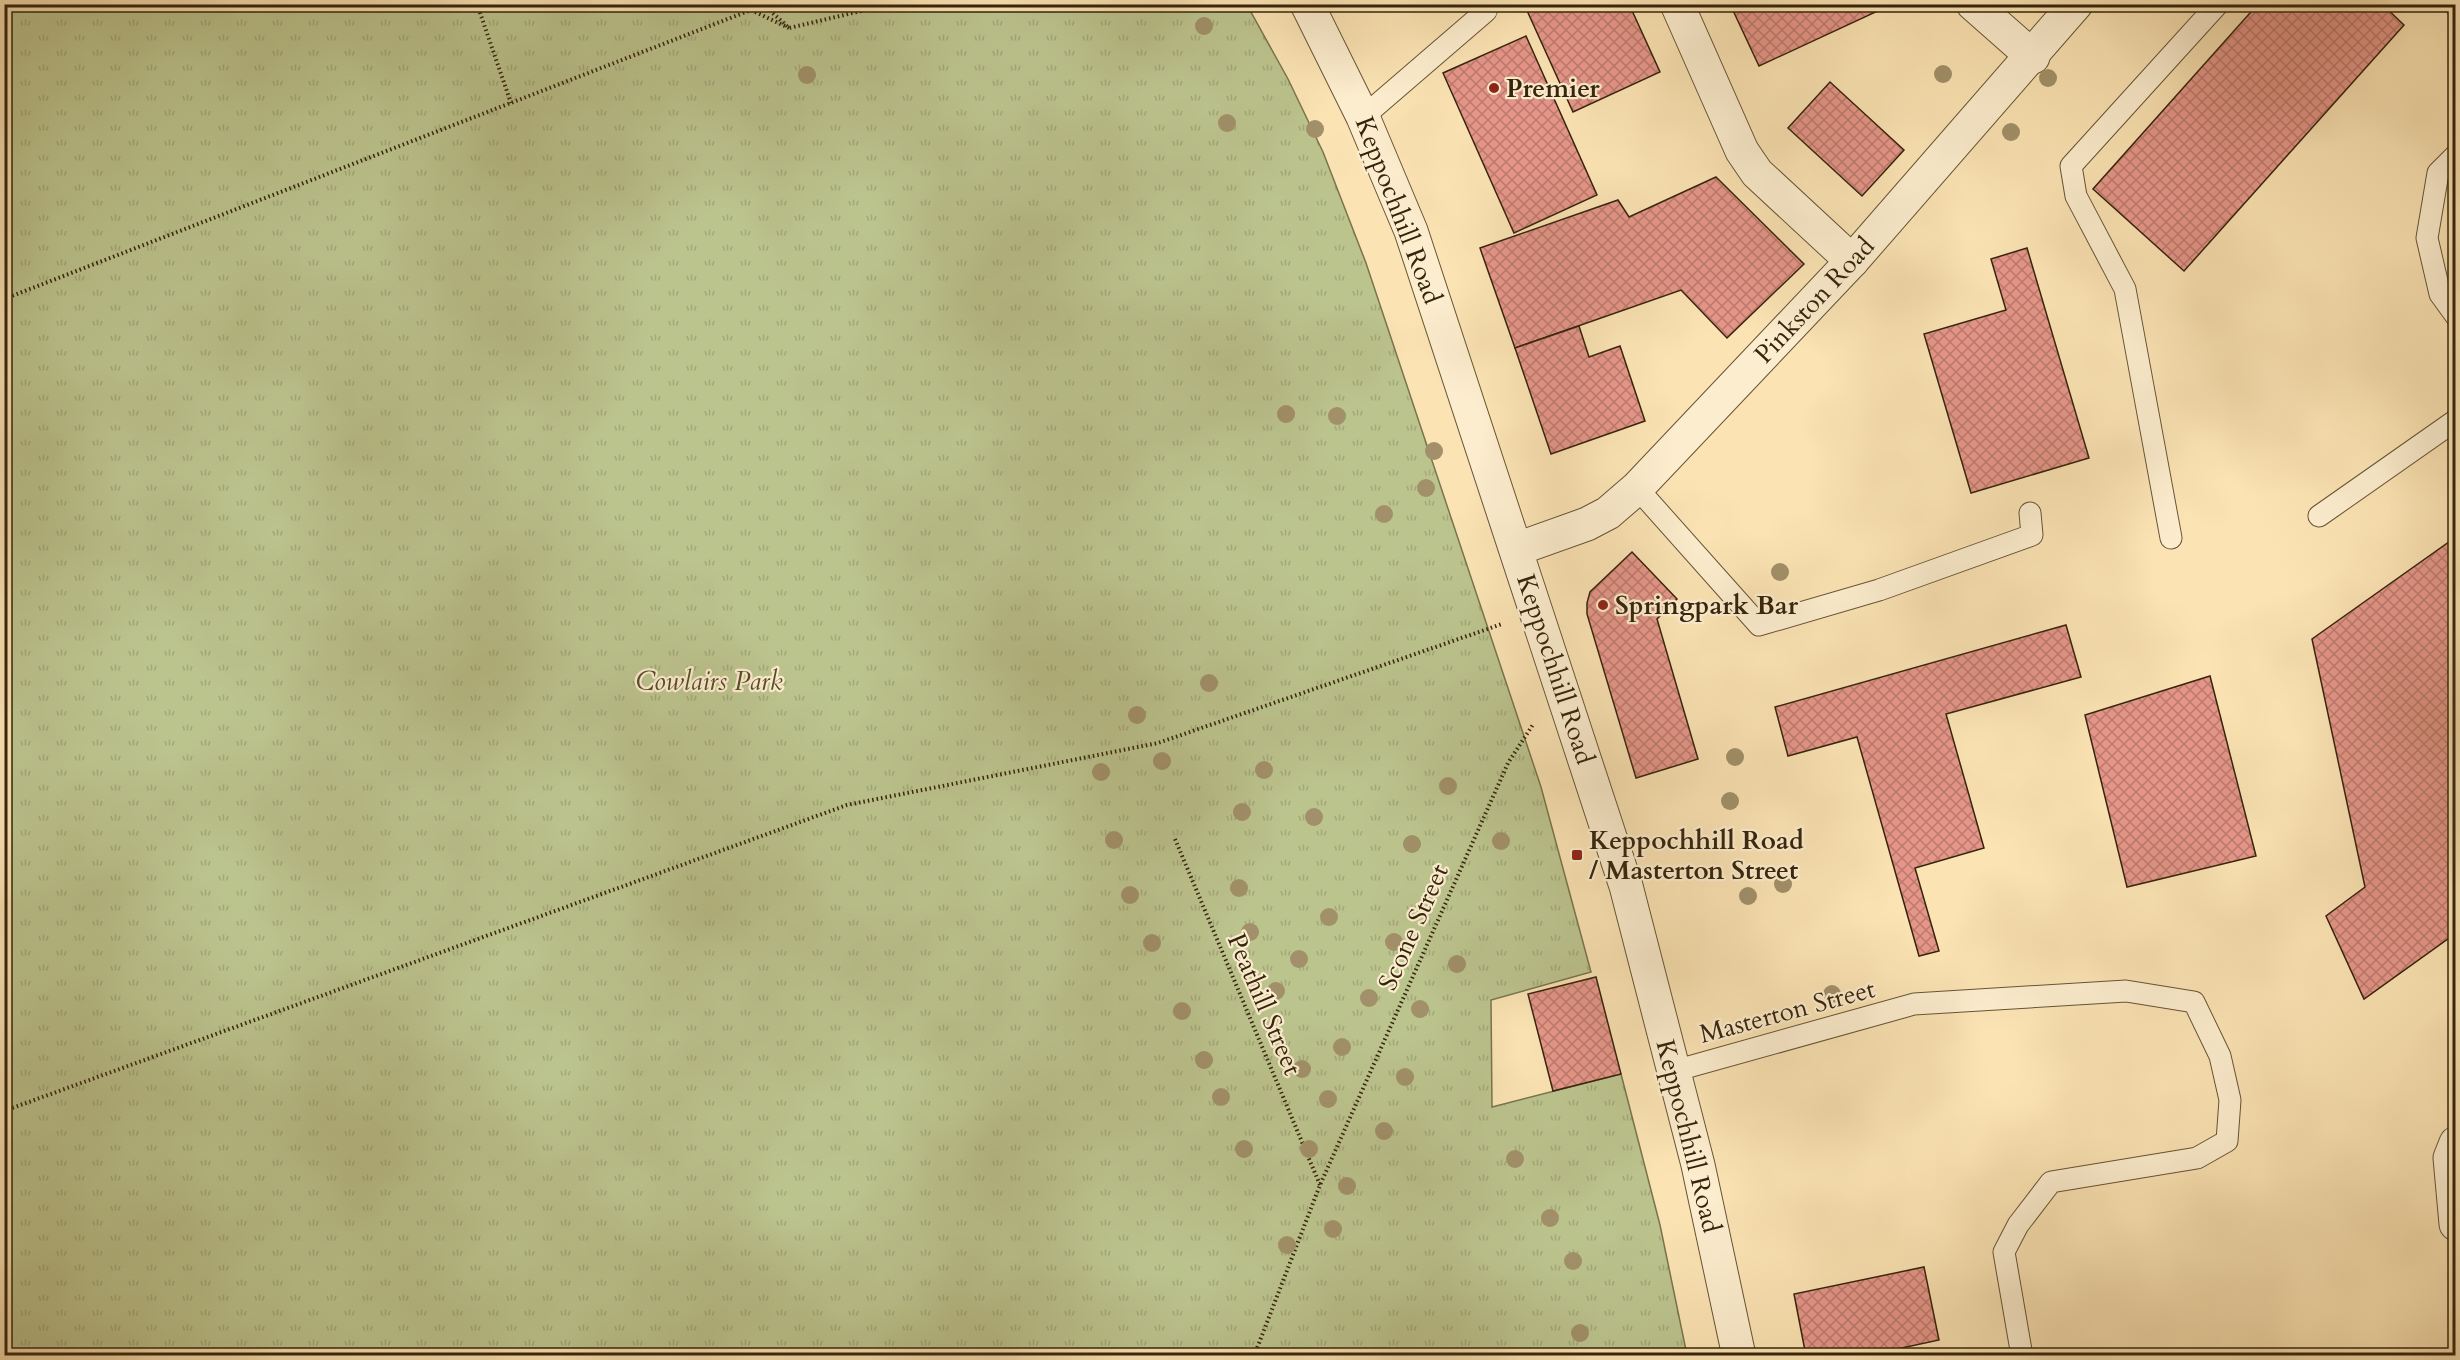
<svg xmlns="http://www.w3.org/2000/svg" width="2460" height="1360" viewBox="0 0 2460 1360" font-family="Cardo,serif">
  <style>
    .park { fill: url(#park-tufts); stroke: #78744e; stroke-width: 1.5 }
    .building { fill: url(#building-cross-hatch); stroke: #35240d; stroke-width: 1.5 }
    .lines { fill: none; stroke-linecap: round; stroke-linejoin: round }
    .service-casing { stroke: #665436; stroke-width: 23 }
    .minor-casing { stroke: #665436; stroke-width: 35 }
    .tertiary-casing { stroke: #665436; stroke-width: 35 }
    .path { stroke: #35240d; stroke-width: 4; stroke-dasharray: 1.5 3; stroke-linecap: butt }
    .service { stroke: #fcedce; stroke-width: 21 }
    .minor { stroke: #fcedce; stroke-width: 33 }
    .tertiary { stroke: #fcedce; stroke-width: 33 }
    .tree { fill: #a19069 }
    .poi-dot { fill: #8f2418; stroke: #fcedce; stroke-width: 2 }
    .labels { text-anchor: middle; stroke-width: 4.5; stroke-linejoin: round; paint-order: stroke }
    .poi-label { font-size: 26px; font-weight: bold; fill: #35240d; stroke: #fcedce; text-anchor: start }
    .street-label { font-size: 26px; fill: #35240d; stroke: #fcedce }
    .park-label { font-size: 26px; font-style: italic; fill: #574c2d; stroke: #fcedce }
  </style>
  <defs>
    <pattern id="park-tufts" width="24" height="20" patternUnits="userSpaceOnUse" patternTransform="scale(1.5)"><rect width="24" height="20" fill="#bcc48e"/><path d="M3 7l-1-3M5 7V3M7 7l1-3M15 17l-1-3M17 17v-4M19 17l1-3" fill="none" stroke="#a2a879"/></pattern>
    <pattern id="building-cross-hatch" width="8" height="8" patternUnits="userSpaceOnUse" patternTransform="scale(1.5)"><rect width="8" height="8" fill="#e69689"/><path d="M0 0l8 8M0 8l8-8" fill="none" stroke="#bb7a6e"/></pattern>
  </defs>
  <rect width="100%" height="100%" fill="#fbe3b3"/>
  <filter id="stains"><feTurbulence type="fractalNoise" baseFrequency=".00333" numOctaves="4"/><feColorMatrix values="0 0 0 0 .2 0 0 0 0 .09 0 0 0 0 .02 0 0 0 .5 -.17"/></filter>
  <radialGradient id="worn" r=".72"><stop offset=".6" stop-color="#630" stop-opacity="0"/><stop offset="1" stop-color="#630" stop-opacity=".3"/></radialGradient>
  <polygon class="park" points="5,5 1247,5 1288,79 1323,152 1366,263 1541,787 1591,972 1491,1000 1492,1107 1621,1074 1660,1225 1687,1355 5,1356"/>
  <g class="building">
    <polygon points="1524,4 1629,4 1660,72 1573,112"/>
    <polygon points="1730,4 1877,4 1880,10 1759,66"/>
    <polygon points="2258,4 2382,4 2404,25 2184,271 2093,189"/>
    <polygon points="1526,36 1597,195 1514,233 1443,73"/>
    <polygon points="1830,82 1904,150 1862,196 1788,128"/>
    <polygon points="1716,177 1804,264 1727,338 1681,290 1515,348 1480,248 1618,200 1629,217"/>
    <polygon points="2027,248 2089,458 1971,493 1924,334 2006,310 1991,259"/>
    <polygon points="1579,326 1589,357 1620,346 1645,421 1551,454 1515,348"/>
    <polygon points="2456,537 2456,933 2364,999 2326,916 2365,887 2312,639"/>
    <polygon points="1632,552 1677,599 1657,619 1698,759 1636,778 1587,614 1587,603 1590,592"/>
    <polygon points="2066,625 2081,677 1946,714 1984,848 1915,868 1939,951 1919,956 1857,737 1788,756 1775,707"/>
    <polygon points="2210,676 2256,856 2127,887 2085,715"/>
    <polygon points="1596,977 1621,1074 1553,1091 1528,994"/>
    <polygon points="1924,1267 1939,1340 1865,1356 1806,1356 1794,1294"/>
  </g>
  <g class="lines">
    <g class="service-casing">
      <g id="service">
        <polyline points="2455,4 2456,6"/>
        <polyline points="1363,117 1486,11 1483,4"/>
        <polyline points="2456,155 2438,173 2427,238 2440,294 2456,316"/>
        <polyline points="1637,488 1759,625 1879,590 2032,535 2030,513"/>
        <polyline points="2319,516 2456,420"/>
        <polyline points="2171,538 2125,289 2076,196 2071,166 2218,4"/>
        <polyline points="1674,1071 1914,1004 2126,991 2194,1002 2220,1056 2230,1100 2227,1141 2197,1158 2051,1182 2018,1225 2004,1252 2022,1356"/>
      </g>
    </g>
    <g class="minor-casing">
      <g id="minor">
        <polyline points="1677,4 1742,151 1757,173 1852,261"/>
        <polyline points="1973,4 2033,57"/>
        <polyline points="2456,1143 2450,1158 2456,1224"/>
      </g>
    </g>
    <g class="tertiary-casing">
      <g id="tertiary">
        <polyline points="1307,4 1363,117 1411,231 1626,886 1698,1165 1739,1356"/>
        <polyline points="1517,549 1587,524 1608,513 1637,488 1852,261 2076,4"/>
      </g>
    </g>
    <g class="path">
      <polyline points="477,4 511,103"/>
      <polyline points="763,4 789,28 861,11 868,4"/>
      <polyline points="4,299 751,10 789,28"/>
      <polyline points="1175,839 1320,1185"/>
      <polyline points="4,1111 847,805 1158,743 1502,624"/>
      <polyline points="1254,1356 1320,1185 1508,763 1534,723"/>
    </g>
    <use href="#service" class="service"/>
    <use href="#minor" class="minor"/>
    <use href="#tertiary" class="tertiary"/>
  </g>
  <g class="tree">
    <circle cx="1204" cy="26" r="9"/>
    <circle cx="1943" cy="74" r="9"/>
    <circle cx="807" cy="75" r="9"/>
    <circle cx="2048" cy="78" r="9"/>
    <circle cx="1227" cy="123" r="9"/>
    <circle cx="1315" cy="129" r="9"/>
    <circle cx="2011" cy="132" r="9"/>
    <circle cx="1286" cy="414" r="9"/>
    <circle cx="1337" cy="416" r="9"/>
    <circle cx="1434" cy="451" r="9"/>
    <circle cx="1426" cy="488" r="9"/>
    <circle cx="1384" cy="514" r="9"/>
    <circle cx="1780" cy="572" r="9"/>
    <circle cx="1209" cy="683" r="9"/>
    <circle cx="1137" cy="715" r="9"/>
    <circle cx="1735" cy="757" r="9"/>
    <circle cx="1162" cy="761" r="9"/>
    <circle cx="1264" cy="770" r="9"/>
    <circle cx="1101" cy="772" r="9"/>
    <circle cx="1448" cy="786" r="9"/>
    <circle cx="1730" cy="801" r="9"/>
    <circle cx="1242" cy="812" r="9"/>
    <circle cx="1314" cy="817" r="9"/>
    <circle cx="1114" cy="840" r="9"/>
    <circle cx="1501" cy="841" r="9"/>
    <circle cx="1412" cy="844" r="9"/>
    <circle cx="1783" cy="884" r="9"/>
    <circle cx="1239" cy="888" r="9"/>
    <circle cx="1130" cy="895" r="9"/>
    <circle cx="1748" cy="896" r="9"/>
    <circle cx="1329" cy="917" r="9"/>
    <circle cx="1250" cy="932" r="9"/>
    <circle cx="1394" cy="942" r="9"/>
    <circle cx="1152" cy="943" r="9"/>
    <circle cx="1299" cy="959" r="9"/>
    <circle cx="1457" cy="964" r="9"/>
    <circle cx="1276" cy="991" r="9"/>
    <circle cx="1832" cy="994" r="9"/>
    <circle cx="1369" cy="998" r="9"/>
    <circle cx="1420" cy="1009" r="9"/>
    <circle cx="1182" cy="1011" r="9"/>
    <circle cx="1342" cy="1047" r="9"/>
    <circle cx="1204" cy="1060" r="9"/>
    <circle cx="1302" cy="1069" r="9"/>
    <circle cx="1405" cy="1077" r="9"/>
    <circle cx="1221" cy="1097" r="9"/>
    <circle cx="1328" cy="1099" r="9"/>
    <circle cx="1384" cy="1131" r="9"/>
    <circle cx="1244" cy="1149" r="9"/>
    <circle cx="1309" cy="1149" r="9"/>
    <circle cx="1515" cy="1159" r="9"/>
    <circle cx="1347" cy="1186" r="9"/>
    <circle cx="1550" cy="1218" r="9"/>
    <circle cx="1333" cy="1229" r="9"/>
    <circle cx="1287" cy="1245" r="9"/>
    <circle cx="1573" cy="1261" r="9"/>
    <circle cx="1580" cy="1333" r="9"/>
  </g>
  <g class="poi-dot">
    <circle cx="1494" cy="88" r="6"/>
    <circle cx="1603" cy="605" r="6"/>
    <rect x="1571" y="849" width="12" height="12" rx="3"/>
  </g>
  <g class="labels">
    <g class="poi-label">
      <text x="1506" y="97">Premier</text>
      <text x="1615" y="614">Springpark Bar</text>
      <text x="1589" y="849">Keppochhill Road<tspan x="1589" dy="30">/ Masterton Street</tspan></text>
    </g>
    <g class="street-label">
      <text transform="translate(1399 210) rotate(69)" y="9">Keppochhill Road</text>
      <text transform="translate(1814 300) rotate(-47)" y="9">Pinkston Road</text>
      <text transform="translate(1556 669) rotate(72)" y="9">Keppochhill Road</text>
      <text transform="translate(1413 927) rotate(-66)" y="9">Scone Street</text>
      <text transform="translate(1265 1004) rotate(67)" y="9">Peathill Street</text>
      <text transform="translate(1787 1011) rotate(-15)" y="9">Masterton Street</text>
      <text transform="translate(1689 1136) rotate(76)" y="9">Keppochhill Road</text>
    </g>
    <g class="park-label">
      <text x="709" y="690">Cowlairs Park</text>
    </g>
  </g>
  <rect width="2460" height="1360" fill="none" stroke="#fbe3b3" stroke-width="24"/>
  <rect x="6" y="6" width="2448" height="1348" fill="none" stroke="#35240d" stroke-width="3"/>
  <rect x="12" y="12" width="2436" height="1336" fill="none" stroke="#35240d" stroke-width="1.5"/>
  <rect width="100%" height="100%" filter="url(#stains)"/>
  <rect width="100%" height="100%" fill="url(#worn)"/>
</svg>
